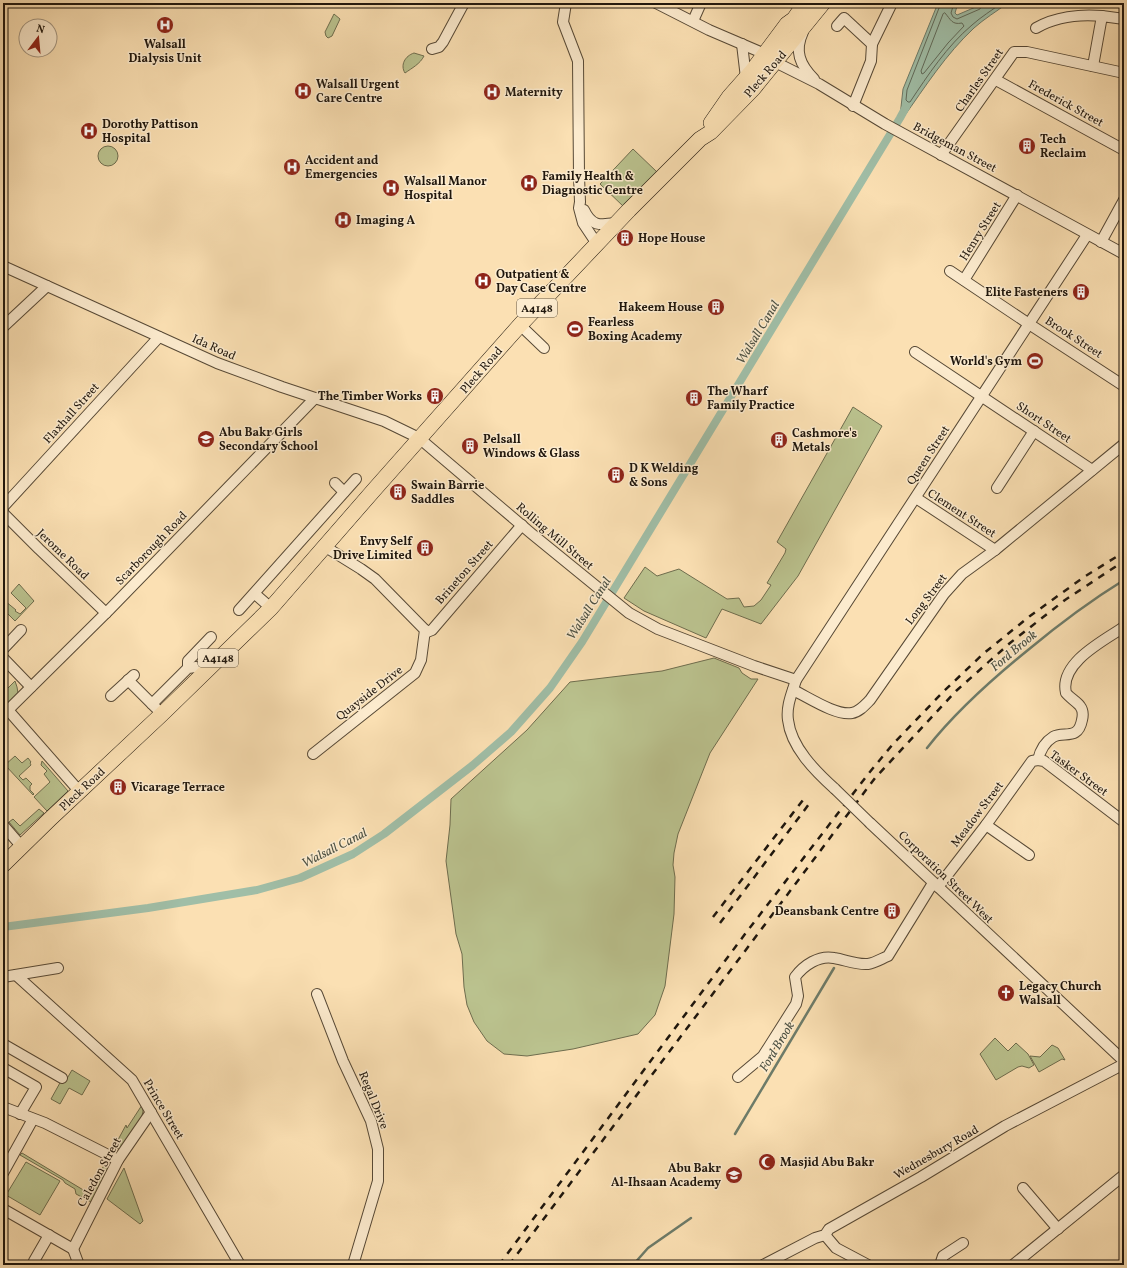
<svg xmlns="http://www.w3.org/2000/svg" width="1127" height="1268" viewBox="0 0 1127 1268" font-family="Vollkorn,serif">
  <style>
    .green { fill: #bbc38f; stroke: #6e6d4e }
    .water { fill: #a0bea7; stroke: #6d7b69 }
    .lines { fill: none; stroke-linecap: round; stroke-linejoin: round }
    .shore { stroke: #606a5a; stroke-width: 1 }
    .stream { stroke: #6d7b69; stroke-width: 2.5 }
    .canal { stroke: #a0bea7; stroke-width: 8 }
    .minor-casing { stroke: #574936; stroke-width: 12 }
    .highway-casing { stroke: #20170d; stroke-width: 16 }
    .minor { stroke: #fcebce; stroke-width: 10 }
    .highway { stroke: #fbe0b3; stroke-width: 15 }
    .rail { stroke: #20170d; stroke-width: 2.5; stroke-dasharray: 7 7; stroke-linecap: butt }
    .minor-bridge-casing { stroke: #574936; stroke-width: 12; stroke-linecap: butt }
    .minor-bridge { stroke: #fcebce; stroke-width: 10 }
    .labels { text-anchor: middle; stroke-width: 3; stroke-linejoin: round; paint-order: stroke }
    .shield { fill: #fcebce; stroke: #625747; stroke-width: 1 }
    .shield-label { font-size: 11px; font-weight: bold; fill: #20170d }
    .poi-label { font-size: 12px; font-weight: bold; fill: #20170d; stroke: #fcebce; text-anchor: start }
    .street-label { font-size: 12px; fill: #20170d; stroke: #fcebce }
    .water-label { font-size: 13px; font-style: italic; fill: #4d5143; stroke: #fcebce }
  </style>
  <rect width="100%" height="100%" fill="#fbe0b3"/>
  <filter id="stains"><feTurbulence type="fractalNoise" baseFrequency=".005" numOctaves="4"/><feColorMatrix values="0 0 0 0 .2 0 0 0 0 .09 0 0 0 0 .02 0 0 0 .5 -.17"/></filter>
  <radialGradient id="worn" r=".72"><stop offset=".6" stop-color="#630" stop-opacity="0"/><stop offset="1" stop-color="#630" stop-opacity=".3"/></radialGradient>
  <g class="green">
    <polygon points="334,14 340,19 332,36 328,38 326,36 325,32"/>
    <path d="M414,53L424,56C420,64 412,68 405,73C400,65 405,56 414,53Z"/>
    <circle cx="108" cy="156" r="10"/>
    <polygon points="633,149 657,172 624,207 600,184"/>
    <polygon points="853,407 882,426 798,576 761,624 722,609 706,638 644,611 624,598 645,567 657,576 679,569 727,599 739,598 744,607 754,606 761,600 771,585 767,583 785,553 786,549 777,542"/>
    <polygon points="19,584 34,601 15,621 3,609 3,601 5,599 5,601 16,610 15,611 20,614 26,608 11,593"/>
    <polygon points="714,658 739,668 742,673 751,679 758,679 710,753 678,834 674,853 673,865 675,877 674,914 665,986 655,1015 638,1034 573,1049 527,1056 504,1054 487,1041 474,1022 467,1005 464,987 462,954 456,934 446,861 450,825 451,799 527,730 570,682 662,671"/>
    <polygon points="15,681 17,687 18,693 3,708 3,693"/>
    <polygon points="15,756 22,763 28,758 31,762 30,763 31,765 19,776 23,780 26,778 32,784 30,786 30,790 34,794 33,795 5,765"/>
    <polygon points="42,761 68,791 47,811 34,797 50,782 44,774 47,771 41,765"/>
    <polygon points="39,809 44,813 20,835 9,822 13,819 20,826"/>
    <polygon points="995,1038 1008,1051 1016,1043 1028,1054 1034,1065 1029,1068 1022,1066 1018,1067 996,1080 980,1054"/>
    <polygon points="1052,1045 1058,1048 1065,1060 1062,1059 1039,1072 1030,1056 1040,1057"/>
    <polygon points="72,1070 90,1081 82,1095 69,1088 60,1104 51,1099 61,1081 65,1082"/>
    <polygon points="142,1105 143,1111 142,1116 122,1148 113,1149 126,1125 127,1128"/>
    <polygon points="22,1153 85,1191 89,1190 108,1159 110,1168 93,1203 76,1194 75,1189 65,1183 63,1180 20,1155"/>
    <polygon points="26,1162 60,1181 40,1215 6,1195"/>
    <polygon points="124,1168 143,1221 140,1224 107,1199"/>
  </g>
  <path class="water" d="M938,3H958L955,13L957,15L978,6L979,3H1008C997,11 984,19 974,28C946,54 925,87 903,118L900,116L903,89Z"/>
  <g class="lines">
    <g class="shore">
      <path d="M941,3L907,90L906,100L908,102H910C928,75 947,46 972,25C981,17 992,10 1002,3"/>
      <polyline points="954,3 951,13 953,17 957,19 980,9 982,3"/>
      <path d="M945,13C951,20 952,25 962,23L964,26L948,43L924,73L922,74L921,71L943,14Z"/>
    </g>
    <g class="stream">
      <path d="M927,748C956,711 991,680 1028,650C1058,625 1090,601 1124,580"/>
      <polyline points="735,1134 834,968"/>
      <polyline points="633,1265 648,1248 691,1218"/>
    </g>
    <polyline class="canal" points="3,927 148,908 257,890 300,878 353,854 384,834 473,765 511,732 550,688 582,642 900,118 906,107"/>
    <g class="minor-casing">
      <g id="minor">
        <polyline points="566,3 563,22 578,61 579,176 580,202 579,208 583,223 597,244"/>
        <polyline points="656,3 709,30 765,54 775,62 819,84 885,124 1124,254"/>
        <polyline points="693,21 701,3"/>
        <polyline points="837,26 844,18 872,44 871,61 853,106"/>
        <path d="M1036,28C1055,17 1080,14 1102,16"/>
        <path d="M803,32C794,51 800,65 814,79"/>
        <polyline points="742,44 746,78"/>
        <polyline points="872,44 892,3"/>
        <polyline points="432,49 439,47 443,42 464,3"/>
        <polyline points="1093,66 1102,16 1124,19"/>
        <polyline points="996,80 1124,150"/>
        <polyline points="941,155 1014,52 1027,52 1124,73"/>
        <path d="M584,210C592,227 600,225 617,223"/>
        <polyline points="1101,242 1124,200"/>
        <polyline points="3,266 217,363 282,387 384,421 419,438 532,534 629,613 658,629 754,666 796,680"/>
        <polyline points="950,271 1029,324 1124,386"/>
        <polyline points="964,280 1017,195"/>
        <polyline points="520,325 544,348"/>
        <polyline points="3,327 47,286"/>
        <polyline points="915,352 1092,470"/>
        <polyline points="335,483 344,492"/>
        <polyline points="997,488 1034,431"/>
        <polyline points="916,498 995,550"/>
        <polyline points="3,507 159,337"/>
        <polyline points="3,513 39,549 106,613"/>
        <polyline points="255,594 271,608"/>
        <polyline points="239,610 356,479"/>
        <polyline points="425,630 427,632 432,630 522,525"/>
        <polyline points="3,649 21,630"/>
        <polyline points="3,658 31,687"/>
        <polyline points="188,668 188,661 211,637"/>
        <polyline points="128,680 156,708"/>
        <path d="M793,690C808,697 836,716 852,713C859,712 865,705 870,700L944,594L962,574L995,550L1124,444"/>
        <polyline points="111,696 134,675"/>
        <polyline points="152,704 188,668 196,667 203,672"/>
        <polyline points="8,710 80,792"/>
        <polyline points="3,715 110,609 315,398"/>
        <polyline points="313,754 415,673 421,660 425,630 375,579 361,569 324,546"/>
        <path d="M1038,760C1040,751 1045,742 1053,737C1064,731 1078,741 1082,720C1083,716 1083,710 1080,706C1076,701 1070,698 1066,693C1059,663 1103,641 1124,627"/>
        <path d="M835,789C815,771 791,747 788,720C786,706 792,693 796,680L1087,235"/>
        <polyline points="870,823 1124,1061"/>
        <polyline points="3,825 22,847"/>
        <polyline points="986,825 1029,855"/>
        <polyline points="938,887 986,825 1032,761 1038,760 1044,761 1124,822"/>
        <polyline points="16,975 132,1080 240,1265"/>
        <polyline points="3,977 58,968"/>
        <polyline points="317,994 343,1061 371,1121 378,1149 378,1181 353,1265"/>
        <polyline points="3,1044 62,1078"/>
        <polyline points="3,1068 36,1087 20,1114"/>
        <path d="M738,1077L763,1056L796,1004L798,996L795,977C804,965 819,955 834,958C846,960 856,965 868,964C875,963 881,959 888,956L933,883"/>
        <polyline points="3,1107 45,1123 118,1160"/>
        <polyline points="3,1173 33,1119"/>
        <polyline points="1023,1188 1058,1229"/>
        <polyline points="3,1209 73,1249"/>
        <polyline points="825,1235 836,1248 868,1265"/>
        <polyline points="73,1249 118,1160 151,1112"/>
        <polyline points="73,1249 79,1265"/>
        <polyline points="36,1265 34,1261 49,1235"/>
        <polyline points="763,1265 815,1238 825,1235 829,1229 921,1177 1005,1126 1124,1064"/>
        <polyline points="940,1265 943,1256 963,1243"/>
        <polyline points="1013,1265 1124,1175"/>
      </g>
    </g>
    <g class="highway-casing">
      <g id="highway">
        <polyline points="711,123 729,97 752,71 787,24 794,19 805,3"/>
        <polyline points="3,865 50,819 162,714 271,608 373,491 520,325 629,210 700,139 711,132 753,89 823,3"/>
      </g>
    </g>
    <use href="#minor" class="minor"/>
    <use href="#highway" class="highway"/>
    <g class="rail">
      <polyline points="713,917 803,800"/>
      <polyline points="720,923 809,804"/>
      <polyline points="499,1265 745,934 869,773 893,744 943,692 983,654 1030,616 1084,577 1124,552"/>
      <polyline points="509,1265 875,778 956,691 1010,643 1065,600 1124,561"/>
    </g>
    <g class="minor-bridge-casing">
      <polyline id="minor-bridge" points="835,789 870,823"/>
    </g>
    <use href="#minor-bridge" class="minor-bridge"/>
  </g>
  <defs>
    <g id="hospital-disc" transform="scale(0.9)"><circle r="9.5" fill="#8f2418" stroke="#fcebce"/><path d="M-5-5h3v3.5h4V-5h3V5h-3V1.5h-4V5h-3Z" fill="#fff"/></g>
    <g id="building-disc" transform="scale(0.9)"><circle r="9.5" fill="#8f2418" stroke="#fcebce"/><path d="M-4-6H4V6H1V3H-1V6H-4ZM-2.5-4.3h1.7v1.8h-1.7ZM.8-4.3h1.7v1.8H.8ZM-2.5-1h1.7V.8h-1.7ZM.8-1h1.7V.8H.8Z" fill="#fff"/></g>
    <g id="stadium-disc" transform="scale(0.9)"><circle r="9.5" fill="#8f2418" stroke="#fcebce"/><path d="M0-5a6.5 5 0 1 0 0 10a6.5 5 0 1 0 0-10ZM-3.5-1.8h7v3.6h-7Z" fill="#fff"/></g>
    <g id="school-disc" transform="scale(0.9)"><circle r="9.5" fill="#8f2418" stroke="#fcebce"/><path d="M0-5L7-2L0 1L-7-2ZM-4 1L0 2.5L4 1V4Q0 6-4 4Z" fill="#fff"/></g>
    <g id="church-disc" transform="scale(0.9)"><circle r="9.5" fill="#8f2418" stroke="#fcebce"/><path d="M-1.2-6h2.4v3.5h3.3v2.4h-3.3V6h-2.4V-.1h-3.3v-2.4h3.3Z" fill="#fff"/></g>
    <g id="mosque-disc" transform="scale(0.9)"><circle r="9.5" fill="#8f2418" stroke="#fcebce"/><path d="M3.5-4.9A6 6 0 1 0 3.5 4.9A5 5 0 1 1 3.5-4.9Z" fill="#fff"/></g>
  </defs>
  <g fill-rule="evenodd">
    <use href="#hospital-disc" x="165" y="25"/>
    <use href="#hospital-disc" x="303" y="91"/>
    <use href="#hospital-disc" x="492" y="92"/>
    <use href="#hospital-disc" x="89" y="131"/>
    <use href="#building-disc" x="1027" y="146"/>
    <use href="#hospital-disc" x="292" y="167"/>
    <use href="#hospital-disc" x="529" y="183"/>
    <use href="#hospital-disc" x="391" y="188"/>
    <use href="#hospital-disc" x="343" y="220"/>
    <use href="#building-disc" x="625" y="238"/>
    <use href="#hospital-disc" x="483" y="281"/>
    <use href="#building-disc" x="1081" y="292"/>
    <use href="#building-disc" x="716" y="307"/>
    <use href="#stadium-disc" x="575" y="329"/>
    <use href="#stadium-disc" x="1035" y="361"/>
    <use href="#building-disc" x="435" y="396"/>
    <use href="#building-disc" x="694" y="398"/>
    <use href="#school-disc" x="206" y="439"/>
    <use href="#building-disc" x="779" y="440"/>
    <use href="#building-disc" x="470" y="446"/>
    <use href="#building-disc" x="616" y="475"/>
    <use href="#building-disc" x="398" y="492"/>
    <use href="#building-disc" x="425" y="548"/>
    <use href="#building-disc" x="118" y="787"/>
    <use href="#building-disc" x="892" y="911"/>
    <use href="#church-disc" x="1006" y="993"/>
    <use href="#mosque-disc" x="767" y="1162"/>
    <use href="#school-disc" x="734" y="1175"/>
  </g>
  <g class="labels">
    <g class="shield">
      <rect x="517" y="299" width="40" height="18" rx="3"/>
      <rect x="198" y="649" width="40" height="18" rx="3"/>
    </g>
    <g class="shield-label">
      <text x="537" y="312">A4148</text>
      <text x="218" y="662">A4148</text>
    </g>
    <g class="poi-label">
      <text x="165" y="48" text-anchor="middle">Walsall<tspan x="165" dy="14">Dialysis Unit</tspan></text>
      <text x="316" y="88">Walsall Urgent<tspan x="316" dy="14">Care Centre</tspan></text>
      <text x="505" y="96">Maternity</text>
      <text x="102" y="128">Dorothy Pattison<tspan x="102" dy="14">Hospital</tspan></text>
      <text x="1040" y="143">Tech<tspan x="1040" dy="14">Reclaim</tspan></text>
      <text x="305" y="164">Accident and<tspan x="305" dy="14">Emergencies</tspan></text>
      <text x="542" y="180">Family Health &amp;<tspan x="542" dy="14">Diagnostic Centre</tspan></text>
      <text x="404" y="185">Walsall Manor<tspan x="404" dy="14">Hospital</tspan></text>
      <text x="356" y="224">Imaging A</text>
      <text x="638" y="242">Hope House</text>
      <text x="496" y="278">Outpatient &amp;<tspan x="496" dy="14">Day Case Centre</tspan></text>
      <text x="1068" y="296" text-anchor="end">Elite Fasteners</text>
      <text x="703" y="311" text-anchor="end">Hakeem House</text>
      <text x="588" y="326">Fearless<tspan x="588" dy="14">Boxing Academy</tspan></text>
      <text x="1022" y="365" text-anchor="end">World's Gym</text>
      <text x="707" y="395">The Wharf<tspan x="707" dy="14">Family Practice</tspan></text>
      <text x="422" y="400" text-anchor="end">The Timber Works</text>
      <text x="219" y="436">Abu Bakr Girls<tspan x="219" dy="14">Secondary School</tspan></text>
      <text x="792" y="437">Cashmore's<tspan x="792" dy="14">Metals</tspan></text>
      <text x="483" y="443">Pelsall<tspan x="483" dy="14">Windows &amp; Glass</tspan></text>
      <text x="629" y="472">D K Welding<tspan x="629" dy="14">&amp; Sons</tspan></text>
      <text x="411" y="489">Swain Barrie<tspan x="411" dy="14">Saddles</tspan></text>
      <text x="412" y="545" text-anchor="end">Envy Self<tspan x="412" dy="14">Drive Limited</tspan></text>
      <text x="131" y="791">Vicarage Terrace</text>
      <text x="879" y="915" text-anchor="end">Deansbank Centre</text>
      <text x="1019" y="990">Legacy Church<tspan x="1019" dy="14">Walsall</tspan></text>
      <text x="780" y="1166">Masjid Abu Bakr</text>
      <text x="721" y="1172" text-anchor="end">Abu Bakr<tspan x="721" dy="14">Al-Ihsaan Academy</tspan></text>
    </g>
    <g class="street-label">
      <text transform="translate(765 74) rotate(-49)" y="4">Pleck Road</text>
      <text transform="translate(979 80) rotate(-55)" y="4">Charles Street</text>
      <text transform="translate(1066 103) rotate(29)" y="4">Frederick Street</text>
      <text transform="translate(955 147) rotate(28)" y="4">Bridgeman Street</text>
      <text transform="translate(980 231) rotate(-58)" y="4">Henry Street</text>
      <text transform="translate(1074 337) rotate(33)" y="4">Brook Street</text>
      <text transform="translate(214 347) rotate(24)" y="4">Ida Road</text>
      <text transform="translate(481 370) rotate(-49)" y="4">Pleck Road</text>
      <text transform="translate(71 413) rotate(-48)" y="4">Flaxhall Street</text>
      <text transform="translate(1044 422) rotate(34)" y="4">Short Street</text>
      <text transform="translate(928 455) rotate(-57)" y="4">Queen Street</text>
      <text transform="translate(962 513) rotate(33)" y="4">Clement Street</text>
      <text transform="translate(555 536) rotate(40)" y="4">Rolling Mill Street</text>
      <text transform="translate(151 548) rotate(-46)" y="4">Scarborough Road</text>
      <text transform="translate(63 554) rotate(44)" y="4">Jerome Road</text>
      <text transform="translate(464 572) rotate(-49)" y="4">Brineton Street</text>
      <text transform="translate(926 599) rotate(-53)" y="4">Long Street</text>
      <text transform="translate(369 693) rotate(-38)" y="4">Quayside Drive</text>
      <text transform="translate(1079 773) rotate(36)" y="4">Tasker Street</text>
      <text transform="translate(82 789) rotate(-43)" y="4">Pleck Road</text>
      <text transform="translate(977 814) rotate(-53)" y="4">Meadow Street</text>
      <text transform="translate(946 877) rotate(44)" y="4">Corporation Street West</text>
      <text transform="translate(374 1100) rotate(68)" y="4">Regal Drive</text>
      <text transform="translate(164 1109) rotate(59)" y="4">Prince Street</text>
      <text transform="translate(936 1152) rotate(-30)" y="4">Wednesbury Road</text>
      <text transform="translate(99 1172) rotate(-61)" y="4">Caledon Street</text>
    </g>
    <g class="water-label">
      <text transform="translate(757 332) rotate(-59)" y="5">Walsall Canal</text>
      <text transform="translate(588 608) rotate(-58)" y="5">Walsall Canal</text>
      <text transform="translate(1013 650) rotate(-40)" y="5">Ford Brook</text>
      <text transform="translate(334 847) rotate(-27)" y="5">Walsall Canal</text>
      <text transform="translate(776 1046) rotate(-59)" y="5">Ford Brook</text>
    </g>
  </g>
  <rect width="1127" height="1268" fill="none" stroke="#fbe0b3" stroke-width="16"/>
  <rect x="4" y="4" width="1119" height="1260" fill="none" stroke="#20170d" stroke-width="2"/>
  <rect x="8" y="8" width="1111" height="1252" fill="none" stroke="#20170d"/>
  <g transform="translate(38 38) rotate(16)"><circle r="19" fill="#fcebce" stroke="#a49681"/>
  <path d="M0-3L7 15L0 10L-7 15Z" fill="#8f2418"/>
  <text y="-6" font-size="11" font-weight="bold" text-anchor="middle" fill="#20170d">N</text>
  </g>
  <rect width="100%" height="100%" filter="url(#stains)"/>
  <rect width="100%" height="100%" fill="url(#worn)"/>
</svg>
